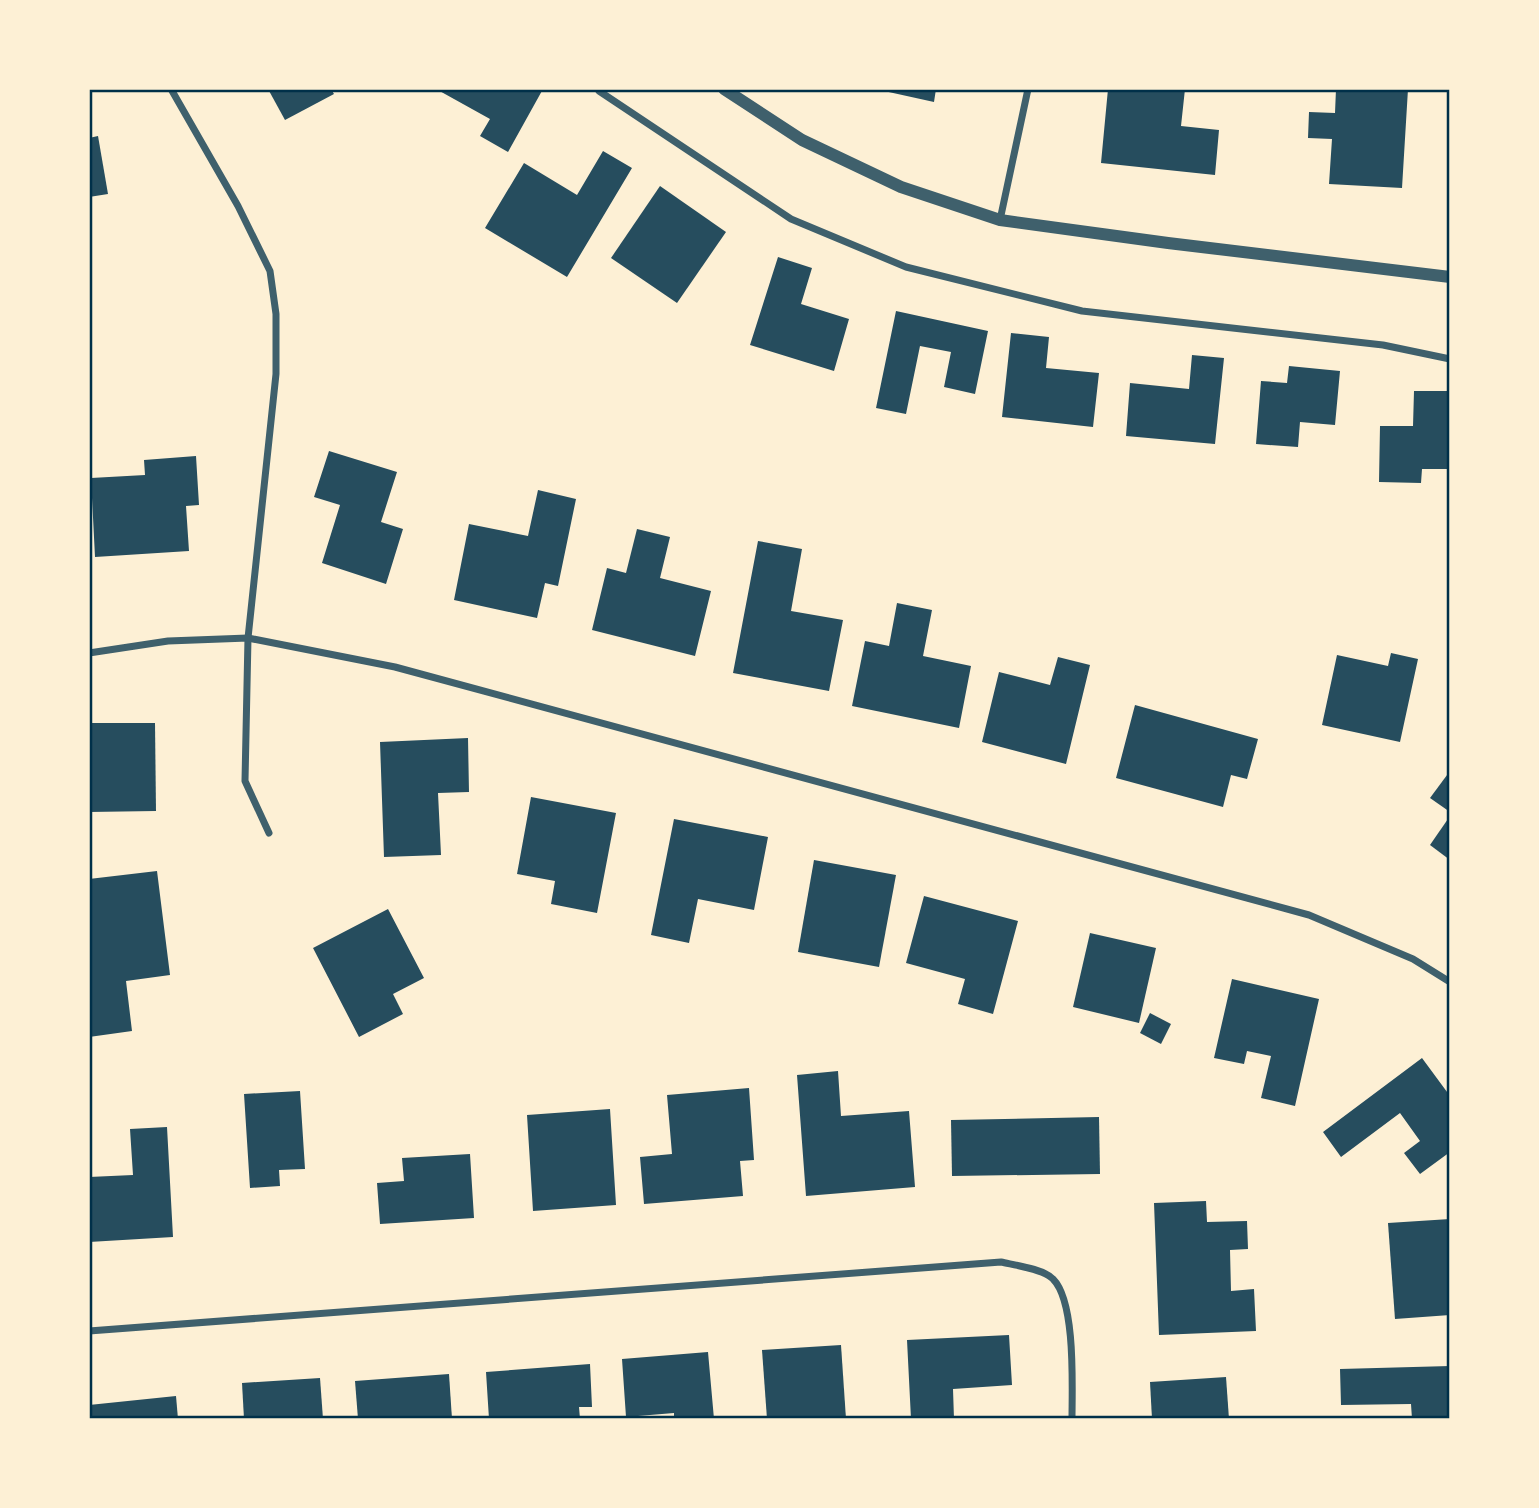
<svg xmlns="http://www.w3.org/2000/svg" width="1539" height="1508" viewBox="0 0 1539 1508" font-family="'Roboto Condensed',sans-serif">
  <style>
    .building { fill: #264d5e }
    .lines { fill: none; stroke-linecap: round; stroke-linejoin: round }
    .minor { stroke: #3f606c; stroke-width: 7 }
    .tertiary { stroke: #3f606c; stroke-width: 12 }
    .neatline { fill: none; stroke: #003049; stroke-width: 2.5 }
  </style>
  <rect width="100%" height="100%" fill="#fdf0d5"/>
  <g class="building">
    <polygon points="268,89 331,89 334,94 285,120"/>
    <polygon points="436,89 543,89 508,152 480,136 490,119"/>
    <polygon points="875,89 936,89 934,102"/>
    <polygon points="1108,89 1185,89 1181,126 1219,130 1215,175 1101,163"/>
    <polygon points="1336,89 1408,89 1402,188 1329,184 1332,139 1308,138 1309,112 1335,113"/>
    <polygon points="98,136 108,194 89,197 89,138"/>
    <polygon points="603,151 632,168 567,277 485,228 524,163 577,195"/>
    <polygon points="660,186 726,232 677,303 611,258"/>
    <polygon points="778,257 812,268 801,304 849,319 834,371 750,345"/>
    <polygon points="896,311 988,331 975,394 944,387 951,352 920,346 906,414 876,408"/>
    <polygon points="1011,333 1049,337 1046,368 1099,373 1093,427 1002,417"/>
    <polygon points="1192,355 1224,358 1215,444 1126,436 1130,383 1189,389"/>
    <polygon points="1289,366 1340,371 1335,425 1300,422 1298,447 1256,444 1261,381 1287,383"/>
    <polygon points="1414,391 1450,391 1450,469 1422,469 1421,483 1379,482 1380,426 1413,426"/>
    <polygon points="329,451 397,472 381,522 403,529 386,584 322,563 340,505 314,497"/>
    <polygon points="196,456 199,505 186,506 189,551 95,557 91,478 145,475 144,460"/>
    <polygon points="538,490 576,499 558,586 545,583 537,618 454,600 469,524 528,536"/>
    <polygon points="637,529 670,537 660,578 711,591 695,656 592,630 607,568 626,573"/>
    <polygon points="758,541 802,549 791,611 843,620 829,691 733,673"/>
    <polygon points="897,603 932,610 923,656 971,666 959,728 852,706 865,641 889,646"/>
    <polygon points="1391,653 1418,659 1400,742 1322,725 1337,655 1388,666"/>
    <polygon points="1058,657 1090,665 1066,764 982,742 999,672 1050,685"/>
    <polygon points="1135,705 1258,739 1247,779 1231,775 1223,807 1116,778"/>
    <polygon points="89,723 155,723 156,811 89,812"/>
    <polygon points="468,738 469,792 438,793 441,855 384,857 380,742"/>
    <polygon points="1450,771 1450,812 1430,798"/>
    <polygon points="531,797 616,813 597,913 551,904 555,881 517,874"/>
    <polygon points="1450,816 1450,860 1430,845"/>
    <polygon points="674,819 768,837 754,910 698,899 689,943 651,935"/>
    <polygon points="814,860 896,875 879,967 798,952"/>
    <polygon points="157,871 170,975 126,981 132,1031 89,1037 89,879"/>
    <polygon points="924,896 1018,921 993,1014 958,1004 965,979 906,963"/>
    <polygon points="388,909 424,978 393,994 403,1014 359,1037 313,948"/>
    <polygon points="1090,933 1156,948 1139,1023 1073,1007"/>
    <polygon points="1232,979 1319,999 1295,1106 1261,1098 1271,1056 1247,1051 1244,1064 1214,1058"/>
    <polygon points="1150,1013 1171,1024 1161,1044 1140,1033"/>
    <polygon points="1422,1058 1450,1096 1450,1152 1420,1174 1404,1153 1420,1141 1400,1113 1341,1157 1323,1132"/>
    <polygon points="838,1071 841,1116 909,1111 915,1187 806,1196 797,1075"/>
    <polygon points="749,1088 754,1160 740,1161 743,1196 644,1204 640,1157 672,1154 667,1095"/>
    <polygon points="300,1091 305,1169 279,1170 280,1186 250,1188 244,1094"/>
    <polygon points="610,1109 616,1205 533,1211 527,1115"/>
    <polygon points="1099,1117 1100,1174 952,1176 951,1120"/>
    <polygon points="167,1127 173,1237 89,1242 89,1177 133,1175 130,1129"/>
    <polygon points="470,1154 474,1218 380,1224 377,1183 404,1181 402,1158"/>
    <polygon points="1206,1201 1207,1222 1247,1221 1248,1249 1230,1250 1231,1291 1254,1289 1256,1331 1159,1335 1154,1203"/>
    <polygon points="1450,1219 1450,1315 1395,1319 1388,1223"/>
    <polygon points="1009,1335 1012,1385 953,1389 954,1419 911,1419 907,1340"/>
    <polygon points="841,1345 846,1419 767,1419 762,1350"/>
    <polygon points="708,1352 714,1419 674,1419 674,1413 626,1417 622,1359"/>
    <polygon points="590,1364 592,1407 579,1407 580,1419 489,1419 486,1372"/>
    <polygon points="1450,1366 1450,1419 1412,1419 1411,1404 1341,1405 1340,1369"/>
    <polygon points="449,1374 452,1419 358,1419 355,1381"/>
    <polygon points="1226,1377 1229,1419 1152,1419 1150,1382"/>
    <polygon points="320,1378 323,1419 244,1419 242,1383"/>
    <polygon points="176,1396 178,1419 89,1419 89,1405"/>
  </g>
  <g class="lines">
    <g class="minor">
      <polyline points="171,89 238,206 270,271 276,314 276,374 248,638 245,781 269,833"/>
      <polyline points="600,89 599,91 791,219 906,267 1082,311 1383,345 1450,359"/>
      <polyline points="1000,220 1028,89"/>
      <polyline points="89,653 168,641 248,638 395,667 1309,915 1413,959 1450,982"/>
      <path d="M89,1331L1001,1262C1014,1265 1044,1269 1053,1279C1076,1302 1072,1387 1072,1419"/>
    </g>
    <polyline class="tertiary" points="724,89 802,140 901,187 1000,220 1168,243 1450,277"/>
  </g>
  <rect width="1539" height="1508" fill="none" stroke="#fdf0d5" stroke-width="182"/>
  <rect x="91" y="91" width="1357" height="1326" class="neatline"/>
</svg>
